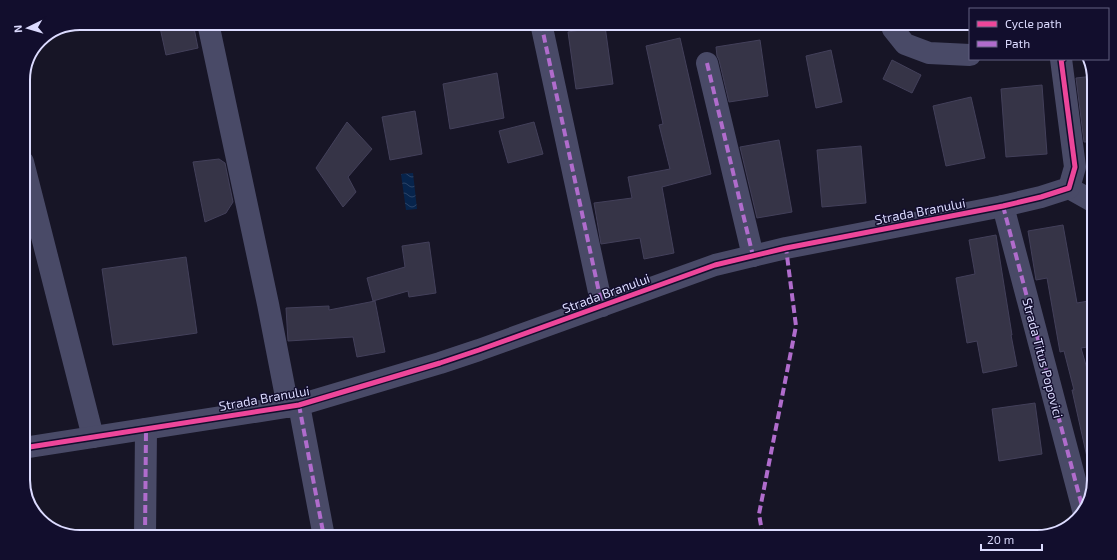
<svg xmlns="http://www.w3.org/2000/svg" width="1117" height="560" viewBox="0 0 1117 560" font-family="'Exo 2',sans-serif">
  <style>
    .water { fill: url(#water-waves) }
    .building { fill: #363447; stroke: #43405a }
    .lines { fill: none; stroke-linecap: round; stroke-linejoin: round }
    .minor { stroke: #494a67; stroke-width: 22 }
    .quiet { stroke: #b06ccc; stroke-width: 4; stroke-dasharray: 8 4; stroke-linecap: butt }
    .cycleway-casing { stroke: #120e2d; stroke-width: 8 }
    .cycleway { stroke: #ed469a; stroke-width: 5 }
    .labels { text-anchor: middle; stroke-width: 3; stroke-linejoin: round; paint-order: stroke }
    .street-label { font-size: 13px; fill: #dcdbff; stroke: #120e2d }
    .rim { fill: none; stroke: #dcdbff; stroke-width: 2 }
  </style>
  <defs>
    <pattern id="water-waves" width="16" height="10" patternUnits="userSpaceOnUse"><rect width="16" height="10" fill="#07244c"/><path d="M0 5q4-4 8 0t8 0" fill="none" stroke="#2b4367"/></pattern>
  </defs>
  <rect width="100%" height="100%" fill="#171526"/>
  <polygon class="water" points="413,173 417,209 406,210 401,174"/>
  <g class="building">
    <polygon points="159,23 193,23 198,48 166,55"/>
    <polygon points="605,26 613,84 576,89 568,32"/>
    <polygon points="680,38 711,174 662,187 674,253 644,259 640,238 601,244 594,203 632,198 628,177 670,169 659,125 663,124 646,46"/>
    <polygon points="760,40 768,96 729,102 719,60 717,56 716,47"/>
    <polygon points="831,50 842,102 816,108 806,56"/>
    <polygon points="892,60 921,75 912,93 883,79"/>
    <polygon points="497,73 504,118 450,129 443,84"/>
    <polygon points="1094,76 1094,142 1084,142 1076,78"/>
    <polygon points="1042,85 1047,154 1006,157 1001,89"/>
    <polygon points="971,97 985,158 946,166 933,106"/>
    <polygon points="415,111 422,154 390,160 382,117"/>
    <polygon points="347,122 372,149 348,177 356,192 343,207 316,168"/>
    <polygon points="534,122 543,154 508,163 499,131"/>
    <polygon points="779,140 792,212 757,218 740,147"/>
    <polygon points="861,146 866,203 822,207 817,150"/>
    <polygon points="219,159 225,163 233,202 226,213 205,222 193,162"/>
    <polygon points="1063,225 1077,303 1094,300 1094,346 1081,348 1094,393 1094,456 1087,457 1072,390 1074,390 1064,351 1060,352 1047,278 1036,280 1028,231"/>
    <polygon points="996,235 1012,335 1011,335 1017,366 983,373 977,341 967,343 956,278 975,274 969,240"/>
    <polygon points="429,242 436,293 409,297 408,291 373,301 367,278 405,267 402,246"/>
    <polygon points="186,257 197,333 113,345 102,269"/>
    <polygon points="375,301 385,352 357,357 353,337 288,341 286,308 329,306 329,310"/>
    <polygon points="1035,403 1042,454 999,461 992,409"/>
  </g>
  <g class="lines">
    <g class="minor">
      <polyline points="208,23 268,304 288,407"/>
      <polyline points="541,23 602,306"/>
      <polyline points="891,23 893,29 905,44 929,53 970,55"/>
      <polyline points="707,63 753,256"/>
      <polyline points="23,162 93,437"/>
      <polyline points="1069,188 1094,202"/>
      <polyline points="1003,206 1083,510"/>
      <polyline points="299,405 324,537"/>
      <polyline points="23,448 299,405 440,363 479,350 715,265 786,248 1003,206 1041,197 1069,188 1075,167 1061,59"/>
      <polyline points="145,537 146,429"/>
    </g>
    <g class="quiet">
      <polyline points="541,23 602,306"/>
      <polyline points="707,63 753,256"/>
      <polyline points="1003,206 1083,510"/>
      <polyline points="299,405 324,537"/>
      <polyline points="145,537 146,429"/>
      <polyline points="763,537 759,514 796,326 786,248"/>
    </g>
    <g class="cycleway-casing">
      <polyline id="cycleway" points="23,448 299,405 440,363 479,350 715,265 786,248 1003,206 1041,197 1069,188 1075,167 1061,59 1063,59"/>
    </g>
    <use href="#cycleway" class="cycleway"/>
  </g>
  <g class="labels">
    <g class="street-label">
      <text transform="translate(920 211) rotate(-11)" y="5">Strada Branului</text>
      <text transform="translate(606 293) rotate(-20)" y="5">Strada Branului</text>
      <text transform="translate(1043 358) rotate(75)" y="5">Strada Titus Popovici</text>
      <text transform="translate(264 398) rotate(-10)" y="5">Strada Branului</text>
    </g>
  </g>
  <path d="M0 0H1117V560H0ZM80 30H1037A50 50 0 0 1 1087 80V480A50 50 0 0 1 1037 530H80A50 50 0 0 1 30 480V80A50 50 0 0 1 80 30Z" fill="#120e2d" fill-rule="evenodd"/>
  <path class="rim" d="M80 30H1037A50 50 0 0 1 1087 80V480A50 50 0 0 1 1037 530H80A50 50 0 0 1 30 480V80A50 50 0 0 1 80 30Z"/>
  <rect x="969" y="8" width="140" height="52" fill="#120e2d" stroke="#636081"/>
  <rect x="977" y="21" width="20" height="6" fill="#ed469a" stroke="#636081"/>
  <text x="1005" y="28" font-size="12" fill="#dcdbff">Cycle path</text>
  <rect x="977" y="41" width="20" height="6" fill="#b06ccc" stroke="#636081"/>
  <text x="1005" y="48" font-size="12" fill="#dcdbff">Path</text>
  <g transform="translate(28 28) rotate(265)" stroke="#120e2d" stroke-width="3" paint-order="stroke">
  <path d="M0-3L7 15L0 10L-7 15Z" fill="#dcdbff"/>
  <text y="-6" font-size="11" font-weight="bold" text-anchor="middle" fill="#dcdbff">N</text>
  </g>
  <path d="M981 544v6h61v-6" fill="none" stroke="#dcdbff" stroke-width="2"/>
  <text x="987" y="544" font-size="12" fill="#dcdbff" stroke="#120e2d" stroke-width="3" paint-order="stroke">20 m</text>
</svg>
